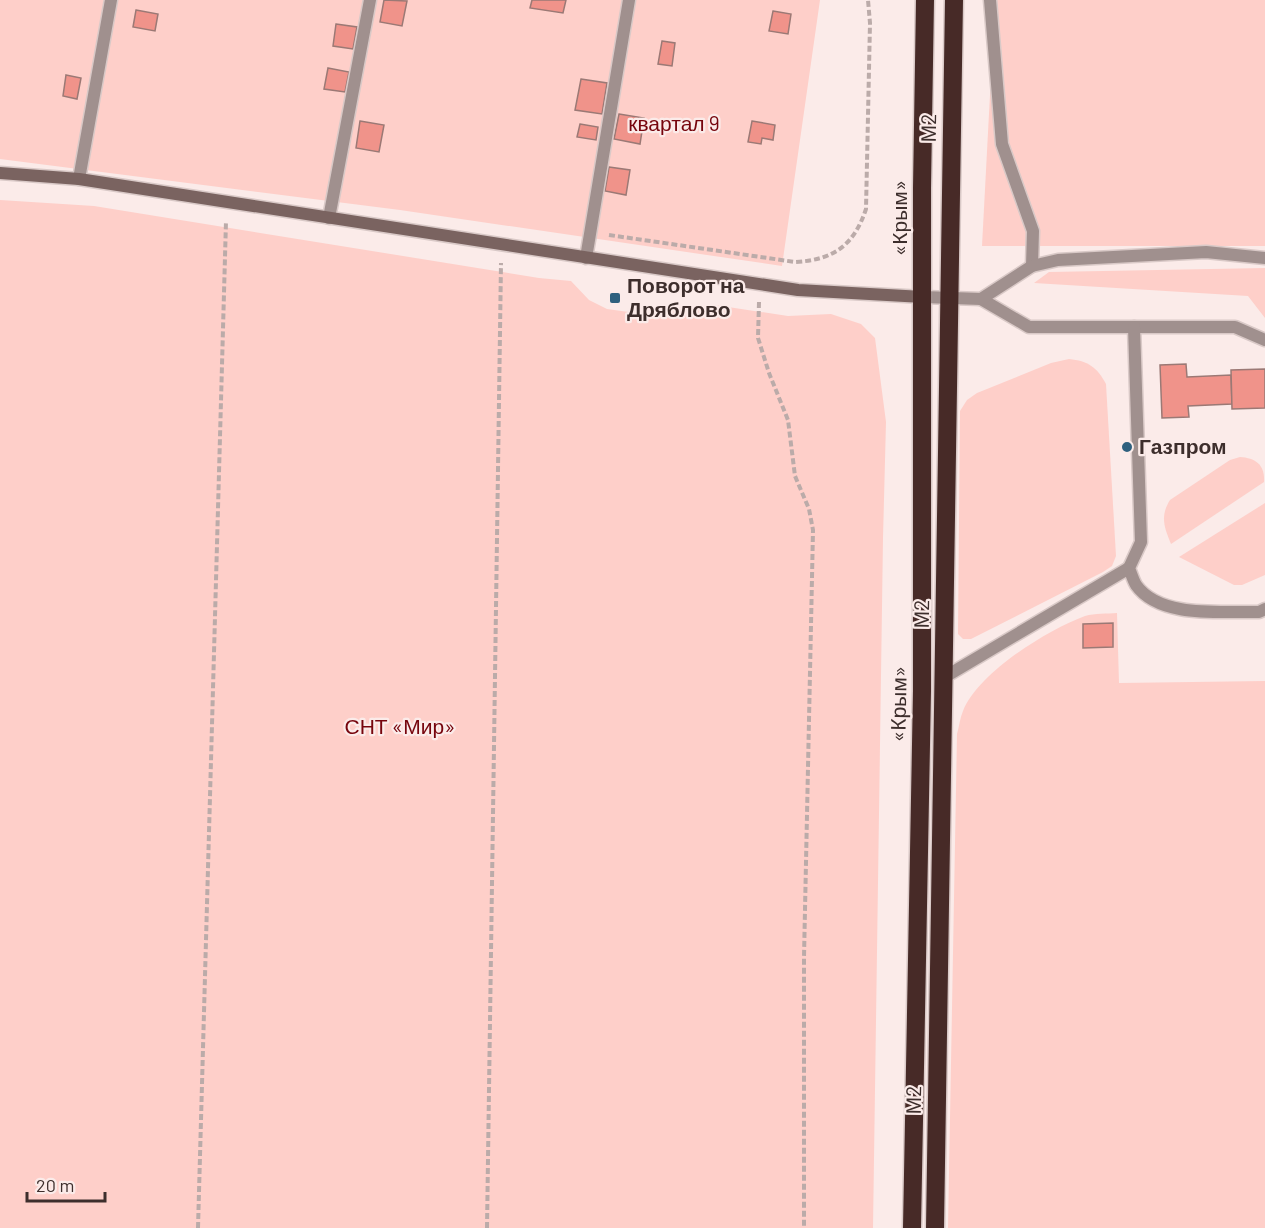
<svg xmlns="http://www.w3.org/2000/svg" width="1265" height="1228" viewBox="0 0 1265 1228" font-family="Barlow,sans-serif">
  <style>
    .green { fill: #fecfc9 }
    .building { fill: #f0938a; stroke: #9b7975; stroke-width: 1.5 }
    .lines { fill: none; stroke-linecap: round; stroke-linejoin: round }
    .lane-casing { stroke: #d9c9c7; stroke-width: 15 }
    .street-casing { stroke: #d9c9c7; stroke-width: 15 }
    .secondary-casing { stroke: #d9c9c7; stroke-width: 15 }
    .highway-casing { stroke: #d9c9c7; stroke-width: 21 }
    .path { stroke: #bbaba9; stroke-width: 4; stroke-dasharray: 6 3; stroke-linecap: butt }
    .lane { stroke: #a0908e; stroke-width: 12 }
    .street { stroke: #a0908e; stroke-width: 12 }
    .secondary { stroke: #7a6360; stroke-width: 12 }
    .highway { stroke: #472a27; stroke-width: 18 }
    .poi-dot { fill: #2e607e; stroke: #fbebe9; stroke-width: 2 }
    .labels { text-anchor: middle; stroke-width: 4.5; stroke-linejoin: round; paint-order: stroke }
    .park-label { font-size: 21px; fill: #77050d; stroke: #fbebe9 }
    .street-label { font-size: 21px; fill: #3d2e2c; stroke: #fbebe9 }
    .poi-label { font-size: 21px; font-weight: bold; fill: #3d2e2c; stroke: #fbebe9; text-anchor: start }
  </style>
  <rect width="100%" height="100%" fill="#fbebe9"/>
  <g class="green">
    <polygon points="0,0 820,0 782,266 400,210 0,159"/>
    <polygon points="995,0 1265,0 1265,246 982,246"/>
    <polygon points="0,200 94,206 539,278 571,281 589,300 607,309 643,314 677,307 715,305 788,316 831,314 861,324 875,338 886,422 883,538 873,1228 0,1228"/>
    <polygon points="1265,268 1265,318 1248,296 1034,283 1049,272"/>
    <path d="M1069,359C1088,361 1097,367 1106,384L1116,556L1112,566L1103,572L971,639H963L958,634L960,411L967,400L977,393L1051,363Z"/>
    <path d="M1240,457C1256,458 1265,465 1264,482L1171,544C1164,527 1160,516 1170,500L1230,460Z"/>
    <polygon points="1265,503 1265,575 1242,585 1234,585 1179,557"/>
    <path d="M1117,613L1119,683L1265,681V1228H948L957,734C959,727 960,718 963,711C978,673 1047,630 1085,616C1095,613 1107,614 1117,613Z"/>
  </g>
  <g class="building">
    <polygon points="384,0 407,1 402,26 380,22"/>
    <polygon points="532,0 566,0 563,13 530,8"/>
    <polygon points="136,10 158,14 155,31 133,27"/>
    <polygon points="773,11 791,14 788,34 769,31"/>
    <polygon points="336,24 357,27 353,49 333,46"/>
    <polygon points="662,41 675,43 672,66 658,64"/>
    <polygon points="328,68 349,72 345,92 324,89"/>
    <polygon points="66,75 81,78 77,99 63,96"/>
    <polygon points="581,79 607,83 602,114 575,110"/>
    <polygon points="619,114 644,118 640,144 614,139"/>
    <polygon points="360,121 384,125 379,152 356,148"/>
    <polygon points="752,121 775,125 773,140 762,138 761,144 748,142"/>
    <polygon points="580,124 598,127 596,140 577,137"/>
    <polygon points="609,167 630,170 626,195 605,191"/>
    <polygon points="1186,364 1187,377 1231,375 1232,404 1188,406 1189,417 1162,418 1160,365"/>
    <polygon points="1265,369 1265,408 1232,409 1231,370"/>
    <polygon points="1113,623 1113,647 1083,648 1083,624"/>
  </g>
  <g class="lines">
    <g class="lane-casing">
      <g id="lane">
        <polyline points="990,0 1002,144 1033,231 1032,266"/>
        <polyline points="79,179 111,0"/>
        <polyline points="329,218 370,0"/>
        <polyline points="586,258 629,0"/>
        <polyline points="981,299 1029,327 1235,327 1265,340"/>
        <path d="M1134,327L1141,542L1129,568C1131,573 1133,580 1136,585C1160,619 1223,611 1259,612L1265,609"/>
        <polyline points="943,678 1129,568"/>
      </g>
    </g>
    <g class="street-casing">
      <polyline id="street" points="923,297 981,299 1032,266 1058,260 1206,252 1265,258"/>
    </g>
    <g class="secondary-casing">
      <polyline id="secondary" points="0,173 79,179 798,290 923,297"/>
    </g>
    <g class="highway-casing">
      <g id="highway">
        <polyline points="912,1228 922,691 922,188 925,0"/>
        <polyline points="935,1228 954,0"/>
      </g>
    </g>
    <g class="path">
      <path d="M609,235L795,262C834,260 854,245 866,209L870,23L868,0"/>
      <polyline points="759,302 758,338 769,373 788,420 795,476 809,509 813,530 804,957 804,1228"/>
      <polyline points="198,1228 226,221"/>
      <polyline points="487,1228 501,263"/>
    </g>
    <use href="#lane" class="lane"/>
    <use href="#street" class="street"/>
    <use href="#secondary" class="secondary"/>
    <use href="#highway" class="highway"/>
  </g>
  <g class="poi-dot">
    <rect x="609" y="292" width="12" height="12" rx="3"/>
    <circle cx="1127" cy="447" r="6"/>
  </g>
  <g class="labels">
    <g class="park-label">
      <text x="674" y="131">квартал 9</text>
      <text x="400" y="734">СНТ «Мир»</text>
    </g>
    <g class="street-label">
      <text transform="translate(929 128) rotate(-89)" y="7">М2</text>
      <text transform="translate(900 218) rotate(-90)" y="7">«Крым»</text>
      <text transform="translate(922 614) rotate(-89)" y="7">М2</text>
      <text transform="translate(899 704) rotate(-89)" y="7">«Крым»</text>
      <text transform="translate(914 1100) rotate(-89)" y="7">М2</text>
    </g>
    <g class="poi-label">
      <text x="627" y="293">Поворот на<tspan x="627" dy="24">Дряблово</tspan></text>
      <text x="1139" y="454">Газпром</text>
    </g>
  </g>
  <path d="M27 1192v9h78v-9" fill="none" stroke="#3d2e2c" stroke-width="3"/>
  <text x="36" y="1192" font-size="18" fill="#3d2e2c" stroke="#fbebe9" stroke-width="4.5" paint-order="stroke">20 m</text>
</svg>
